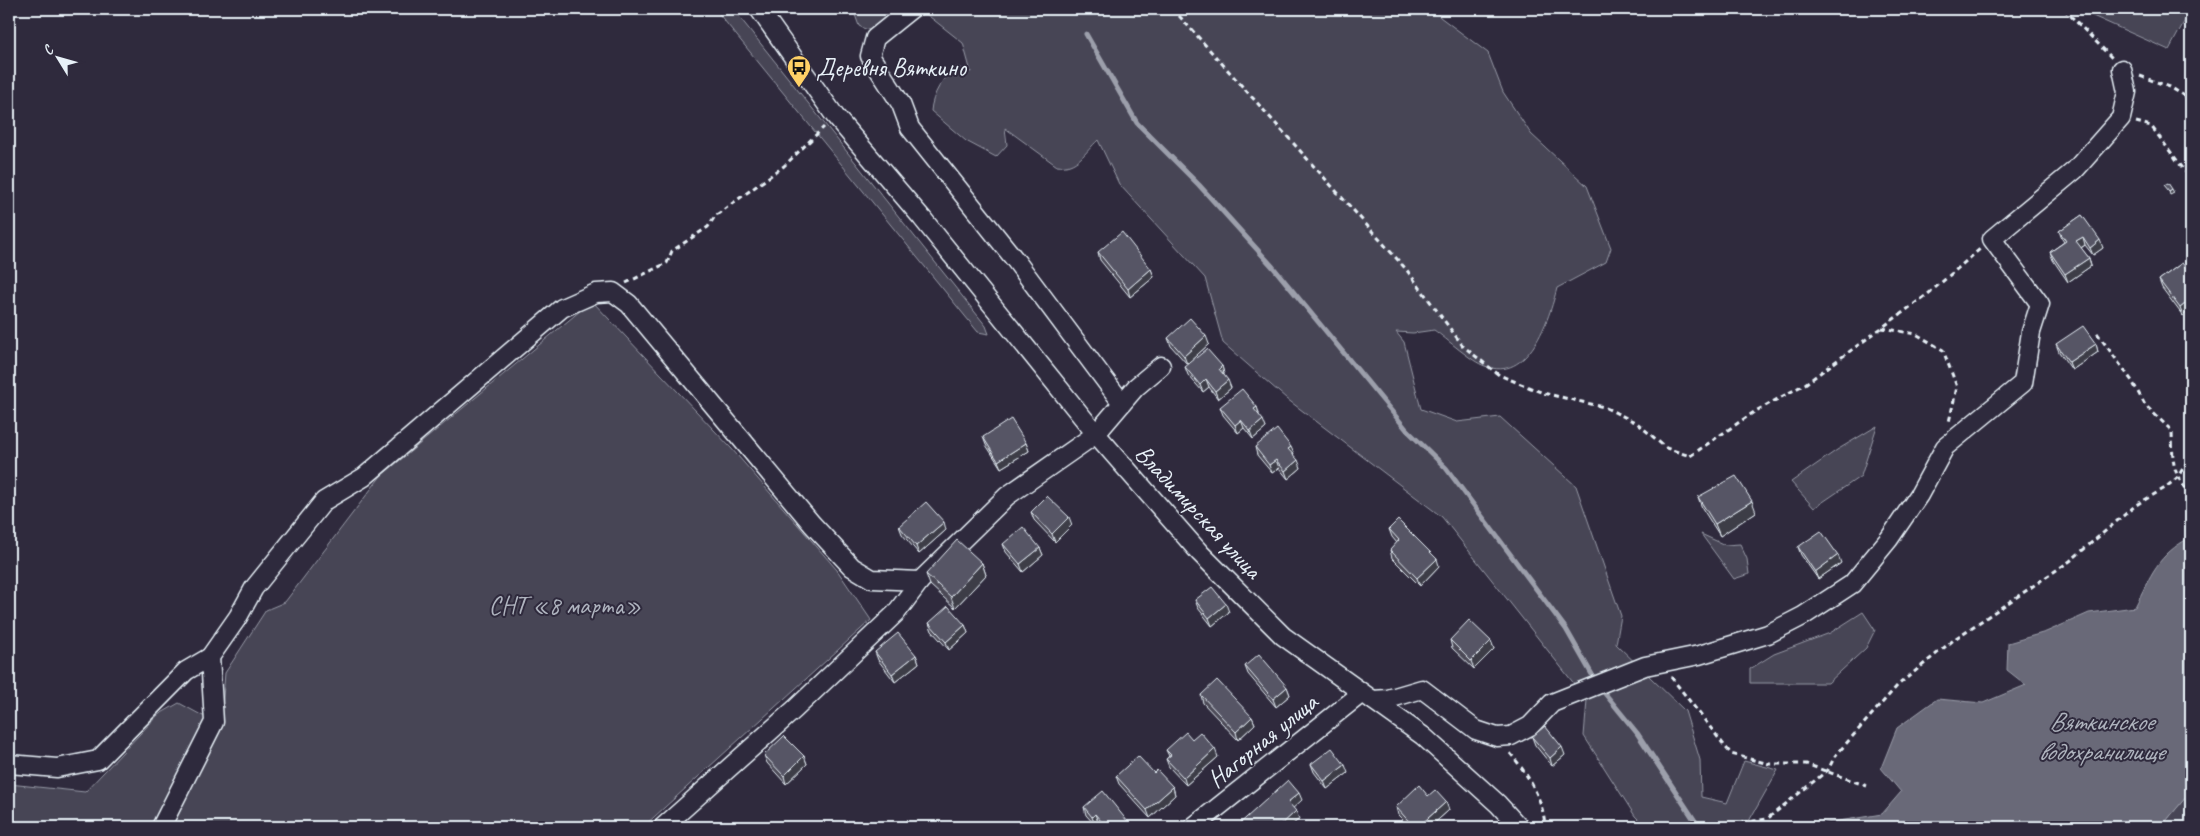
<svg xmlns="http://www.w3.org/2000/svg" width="2200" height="836" viewBox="0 0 2200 836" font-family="Caveat,sans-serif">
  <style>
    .green { fill: #464455; stroke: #979aa6 }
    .water { fill: #696978; stroke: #9c9fab }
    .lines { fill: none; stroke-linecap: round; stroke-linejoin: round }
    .stream { stroke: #9c9fab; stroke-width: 5 }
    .minor-casing { stroke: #e8f1f8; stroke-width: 21 }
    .path { stroke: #e8f1f8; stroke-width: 3; stroke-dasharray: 5 4; stroke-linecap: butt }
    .minor { stroke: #2f2a3d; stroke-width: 18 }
    .wall { fill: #4b4957; stroke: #e8f1f8 }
    .shaded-wall { fill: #3d3c47; stroke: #e8f1f8 }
    .building { fill: #575565; stroke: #e8f1f8 }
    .labels { text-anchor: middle; stroke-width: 4; stroke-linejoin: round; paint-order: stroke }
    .poi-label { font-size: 25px; fill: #e8f1f8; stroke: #2f2a3d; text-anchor: start }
    .street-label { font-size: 25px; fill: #e8f1f8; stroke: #2f2a3d }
    .park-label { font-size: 25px; fill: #afb4bf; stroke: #2f2a3d }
    .water-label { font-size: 26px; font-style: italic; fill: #afb4be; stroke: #2f2a3d }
  </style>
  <rect width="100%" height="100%" fill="#2f2a3d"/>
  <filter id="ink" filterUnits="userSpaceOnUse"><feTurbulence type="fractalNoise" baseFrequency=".02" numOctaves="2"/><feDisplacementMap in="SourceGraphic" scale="10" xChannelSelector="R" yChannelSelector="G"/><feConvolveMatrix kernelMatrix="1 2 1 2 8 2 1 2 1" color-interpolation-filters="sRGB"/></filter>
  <g filter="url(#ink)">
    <g class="green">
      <polygon points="715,9 733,9 986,326 989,334 978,332"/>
      <path d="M853,9H1435L1440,17L1488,53L1503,92L1531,134L1587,186L1611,248L1606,262L1557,288C1549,319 1529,383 1485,366C1472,362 1447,339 1434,330L1413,333L1396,332L1404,342L1421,409L1457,422L1500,417L1576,486L1621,616L1616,644L1685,711L1700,760L1701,797L1727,803L1744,761L1778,770L1749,821L1771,827H1646L1635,816L1584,736L1587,700L1442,517L1287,399L1223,343L1205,278L1119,184L1098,140C1085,152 1077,169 1057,166L1005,128L1007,145L996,157L966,141L931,111C932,95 943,76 957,67L971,72L963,43L925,13C905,23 881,39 859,26Z"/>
      <polygon points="2077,9 2191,9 2169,50"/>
      <polygon points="592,301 731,448 837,570 871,620 643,827 9,827 9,784 85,792 158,715 179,703 214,722 221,722 225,673 266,610 285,602 381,476"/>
      <polygon points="1877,426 1861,476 1814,508 1791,482 1837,450"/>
      <polygon points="1701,534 1725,545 1740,544 1747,559 1749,574 1734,579"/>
      <polygon points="1863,612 1875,630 1866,648 1828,683 1750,683 1750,669 1774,654 1830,633"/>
      <polygon points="2191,791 2191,827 2161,827"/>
    </g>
    <path class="water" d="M2191,537V791L2161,827H1802L1882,814L1901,792L1881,768L1897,728L1937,699L1983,703L2026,685L2007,670L2008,643L2046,632L2089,613L2135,607C2151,575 2157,555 2191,537Z"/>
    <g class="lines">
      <polyline class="stream" points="1086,34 1137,123 1199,185 1273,267 1407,430 1446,468 1566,629 1598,685 1637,733 1699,827"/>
      <g class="minor-casing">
        <g id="minor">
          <polyline points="759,9 835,116 922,218 1096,434 1200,553 1283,636 1423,736 1498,804 1519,827"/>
          <polyline points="911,9 875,38 870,56 901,104 910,128 1016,261 1122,403"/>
          <polyline points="1373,700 1388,699 1422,689 1476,730 1497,737 1511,736 1530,726 1552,703 1645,666 1699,655 1768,634 1803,616 1852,584 1889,539 1919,495 1945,447 2023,383 2031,332 2040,304 1992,239 2075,170 2121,118 2127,92 2122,69"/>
          <polyline points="9,764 57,768 98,760 186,671 210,657 238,617 254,588 324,501 364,477 562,308 596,293 613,292 629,304 812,524 852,567 872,579 920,581"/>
          <polyline points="161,827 214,722 210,657"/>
          <polyline points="663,827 795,709 896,613 920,581 1007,496 1096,434 1136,387 1161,366"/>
          <polyline points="1193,827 1362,693"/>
        </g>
      </g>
      <g class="path">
        <polyline points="1173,9 1406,269 1463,346 1499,375 1543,393 1604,407 1637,423 1666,448 1690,456 1754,412 1805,384 1928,294 1980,249"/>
        <polyline points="2064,9 2112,58"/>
        <polyline points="2140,76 2170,87 2191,100"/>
        <polyline points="2136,122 2151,126 2191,179"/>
        <polyline points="626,283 667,263 672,251 708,227 715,216 784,166 824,127"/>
        <polyline points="1882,328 1916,334 1943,350 1957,387 1949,422"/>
        <path d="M2097,333L2132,381L2145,405L2172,431C2173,463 2171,471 2191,496"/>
        <polyline points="1671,677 1731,754 1769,764 1806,764 1867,786"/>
        <path d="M1510,753C1527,773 1544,800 1545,827"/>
        <polyline points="1716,827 1767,819 1828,770 1835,756 1898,685 1956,638 2070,561 2136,505 2165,488 2177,478 2191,456"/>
      </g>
      <use href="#minor" class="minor"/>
    </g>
    <g class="wall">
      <polygon points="2082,215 2103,248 2093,255 2085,245 2081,248 2089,258 2091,266 2068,282 2053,260 2050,252 2064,242 2062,239 2059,231"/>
      <polygon points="1098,252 1151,269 1154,277 1130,297 1100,260"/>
      <polygon points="2182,263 2183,316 2162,288 2159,280"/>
      <polygon points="1168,338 1209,344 1187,364 1171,346"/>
      <polygon points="2056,344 2096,344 2098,352 2072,370 2059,352"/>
      <polygon points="1222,366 1224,374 1224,375 1231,388 1218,399 1209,387 1203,392 1188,375 1185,367"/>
      <polygon points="1220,407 1257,407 1259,414 1259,415 1266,428 1253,439 1244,428 1238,433 1223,415"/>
      <polygon points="983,437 1026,443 1029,451 1001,468 986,445"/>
      <polygon points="1255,447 1294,454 1293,455 1301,468 1288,479 1279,468 1272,473 1257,455"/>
      <polygon points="1698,497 1756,512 1720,536 1702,508"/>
      <polygon points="1031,512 1072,525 1055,542 1034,520"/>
      <polygon points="899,526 946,530 919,554 902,534"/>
      <polygon points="1389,529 1439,566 1420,586 1392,558 1390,550 1397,543 1392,537"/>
      <polygon points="1003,544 1040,548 1043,555 1023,572 1006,552"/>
      <polygon points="1798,547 1841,563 1818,579 1801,555"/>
      <polygon points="982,563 986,575 955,608 930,585 926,574"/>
      <polygon points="1195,600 1229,612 1212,626 1198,608"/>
      <polygon points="929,623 965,625 968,633 949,650 932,631"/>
      <polygon points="1450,640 1491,641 1494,649 1474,669 1452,648"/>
      <polygon points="875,652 916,655 919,663 895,682 878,660"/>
      <polygon points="1245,666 1287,687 1290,695 1276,707 1248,674"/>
      <polygon points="1201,695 1252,717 1255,724 1238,740 1203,703"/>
      <polygon points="1532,737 1565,755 1552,766 1535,745"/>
      <polygon points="1192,739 1218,757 1186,785 1169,767 1166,759 1169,756 1166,750"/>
      <polygon points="764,755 804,756 807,764 786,784 767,763"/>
      <polygon points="1311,764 1348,773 1327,789 1314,772"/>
      <polygon points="1154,773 1173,787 1175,795 1150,818 1119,784 1116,776"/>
      <polygon points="1428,796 1446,802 1449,810 1430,827 1410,827 1398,815 1396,807"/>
      <polygon points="1084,807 1128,822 1130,827 1102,827 1098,822 1095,825 1086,815"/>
    </g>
    <g class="shaded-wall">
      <polygon points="2172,189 2174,193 2170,195 2169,191"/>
      <polygon points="2083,237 2085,245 2079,249 2076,241"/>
      <polygon points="2100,240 2103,248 2093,255 2090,248"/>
      <polygon points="2089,258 2091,266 2068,282 2065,274"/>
      <polygon points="1151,269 1154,277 1130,297 1128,289"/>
      <polygon points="2191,299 2191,309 2183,316 2180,308"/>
      <polygon points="1206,336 1209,344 1187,364 1184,356"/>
      <polygon points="2096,344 2098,352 2072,370 2069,362"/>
      <polygon points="1222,366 1224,374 1222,376 1219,369"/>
      <polygon points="1206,379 1209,387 1203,392 1200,385"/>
      <polygon points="1228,380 1231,388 1218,399 1215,391"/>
      <polygon points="1257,407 1259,414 1257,417 1254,409"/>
      <polygon points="1241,420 1244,428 1238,433 1235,425"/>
      <polygon points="1263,420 1266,428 1253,439 1250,431"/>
      <polygon points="1026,443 1029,451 1001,468 998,461"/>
      <polygon points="1291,447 1294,454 1291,457 1288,449"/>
      <polygon points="1276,460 1279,468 1272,473 1269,465"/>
      <polygon points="1298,460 1301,468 1288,479 1285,471"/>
      <polygon points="1752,501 1756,512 1720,536 1715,524"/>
      <polygon points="1069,517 1072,525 1055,542 1052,534"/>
      <polygon points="944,522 946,530 919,554 916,546"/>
      <polygon points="1040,548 1043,555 1023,572 1020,564"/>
      <polygon points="1838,555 1841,563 1818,579 1815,572"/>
      <polygon points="1437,559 1439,566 1420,586 1417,578"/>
      <polygon points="982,563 986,575 955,608 951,597"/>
      <polygon points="1226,604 1229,612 1212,626 1209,618"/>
      <polygon points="965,625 968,633 949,650 946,642"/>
      <polygon points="1491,641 1494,649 1474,669 1471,661"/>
      <polygon points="916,655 919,663 895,682 892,674"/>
      <polygon points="1287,687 1290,695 1276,707 1273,699"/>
      <polygon points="1252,717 1255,724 1238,740 1236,732"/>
      <polygon points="1562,747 1565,755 1552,766 1550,758"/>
      <polygon points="1215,749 1218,757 1186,785 1184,778"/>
      <polygon points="804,756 807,764 786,784 784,776"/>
      <polygon points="1345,765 1348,773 1327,789 1324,781"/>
      <polygon points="1173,787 1175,795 1150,818 1147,810"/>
      <polygon points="1299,793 1302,800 1291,810 1288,802"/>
      <polygon points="1446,802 1449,810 1430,827 1418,827"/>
      <polygon points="1296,811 1299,819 1290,827 1278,827"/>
      <polygon points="1095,814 1098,822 1095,825 1092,817"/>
      <polygon points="1128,822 1130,827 1121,827"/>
    </g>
    <g class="building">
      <polygon points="2168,183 2172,189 2169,191 2164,185"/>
      <polygon points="2082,215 2100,240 2090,248 2083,237 2076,241 2089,258 2065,274 2050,252 2066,241 2059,231"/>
      <polygon points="1122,232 1151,269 1128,289 1098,252"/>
      <polygon points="2182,263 2191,274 2191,299 2180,308 2159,280"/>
      <polygon points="1190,318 1206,336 1184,356 1168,338"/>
      <polygon points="2083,326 2096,344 2069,362 2056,344"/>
      <polygon points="1207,349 1222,366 1219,369 1228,380 1215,391 1206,379 1200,385 1185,367"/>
      <polygon points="1242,389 1257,407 1254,409 1263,420 1250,431 1241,420 1235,425 1220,407"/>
      <polygon points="1011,419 1026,443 998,461 983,437"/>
      <polygon points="1277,429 1291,447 1288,449 1298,460 1285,471 1276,460 1269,465 1255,447"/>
      <polygon points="1736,476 1752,501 1715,524 1698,497"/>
      <polygon points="1047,496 1069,517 1052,534 1031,512"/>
      <polygon points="926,502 944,522 916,546 899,526"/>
      <polygon points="1398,520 1437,559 1417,578 1390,550 1399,540 1389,529"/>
      <polygon points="1023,527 1040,548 1020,564 1003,544"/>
      <polygon points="1821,531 1838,555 1815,572 1798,547"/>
      <polygon points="957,540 982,563 951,597 926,574"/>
      <polygon points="1212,587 1226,604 1209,618 1195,600"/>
      <polygon points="948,606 965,625 946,642 929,623"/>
      <polygon points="1469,620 1491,641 1471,661 1450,640"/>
      <polygon points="898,633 916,655 892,674 875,652"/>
      <polygon points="1259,654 1287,687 1273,699 1245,666"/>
      <polygon points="1217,680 1252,717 1236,732 1201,695"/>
      <polygon points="1545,726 1562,747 1550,758 1532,737"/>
      <polygon points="1186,732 1192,739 1200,732 1215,749 1184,778 1166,759 1171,755 1166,750"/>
      <polygon points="784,736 804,756 784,776 764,755"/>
      <polygon points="1332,748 1345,765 1324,781 1311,764"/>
      <polygon points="1138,756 1154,773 1157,770 1173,787 1147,810 1116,776"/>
      <polygon points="1288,780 1299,793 1288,802 1296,811 1279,827 1236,827"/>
      <polygon points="1419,785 1428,796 1435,790 1446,802 1418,827 1414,827 1396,807"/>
      <polygon points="1103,791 1128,822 1121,827 1106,827 1095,814 1092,817 1084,807"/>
      <polygon points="1057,822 1062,827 1052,827"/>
    </g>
  </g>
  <defs>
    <g id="bus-pin" transform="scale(1.25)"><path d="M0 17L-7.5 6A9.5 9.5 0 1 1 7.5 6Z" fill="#ffd166" stroke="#2f2a3d"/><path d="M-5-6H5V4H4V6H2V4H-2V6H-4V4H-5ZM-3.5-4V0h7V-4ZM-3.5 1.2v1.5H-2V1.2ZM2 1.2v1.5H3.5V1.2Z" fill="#111"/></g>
  </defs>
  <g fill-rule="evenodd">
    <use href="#bus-pin" x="799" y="67"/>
  </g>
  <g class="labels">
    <g class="poi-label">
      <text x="816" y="76">Деревня Вяткино</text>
    </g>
    <g class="street-label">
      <text transform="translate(1199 511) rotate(47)" y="9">Владимирская улица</text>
      <text transform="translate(1262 740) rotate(-39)" y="9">Нагорная улица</text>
    </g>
    <g class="park-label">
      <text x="565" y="614">СНТ «8 марта»</text>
    </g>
    <g class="water-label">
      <text x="2101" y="730">Вяткинское<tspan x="2101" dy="30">водохранилище</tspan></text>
    </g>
  </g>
  <rect width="2200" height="836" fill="none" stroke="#2f2a3d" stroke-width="30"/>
  <rect x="15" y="15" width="2170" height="806" fill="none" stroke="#e8f1f8" stroke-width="2" filter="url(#ink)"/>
  <g transform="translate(58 58) rotate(307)" stroke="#2f2a3d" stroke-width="4" paint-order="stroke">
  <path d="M0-4L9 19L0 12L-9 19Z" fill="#e8f1f8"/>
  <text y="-8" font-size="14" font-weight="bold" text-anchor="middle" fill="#e8f1f8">С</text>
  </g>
</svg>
